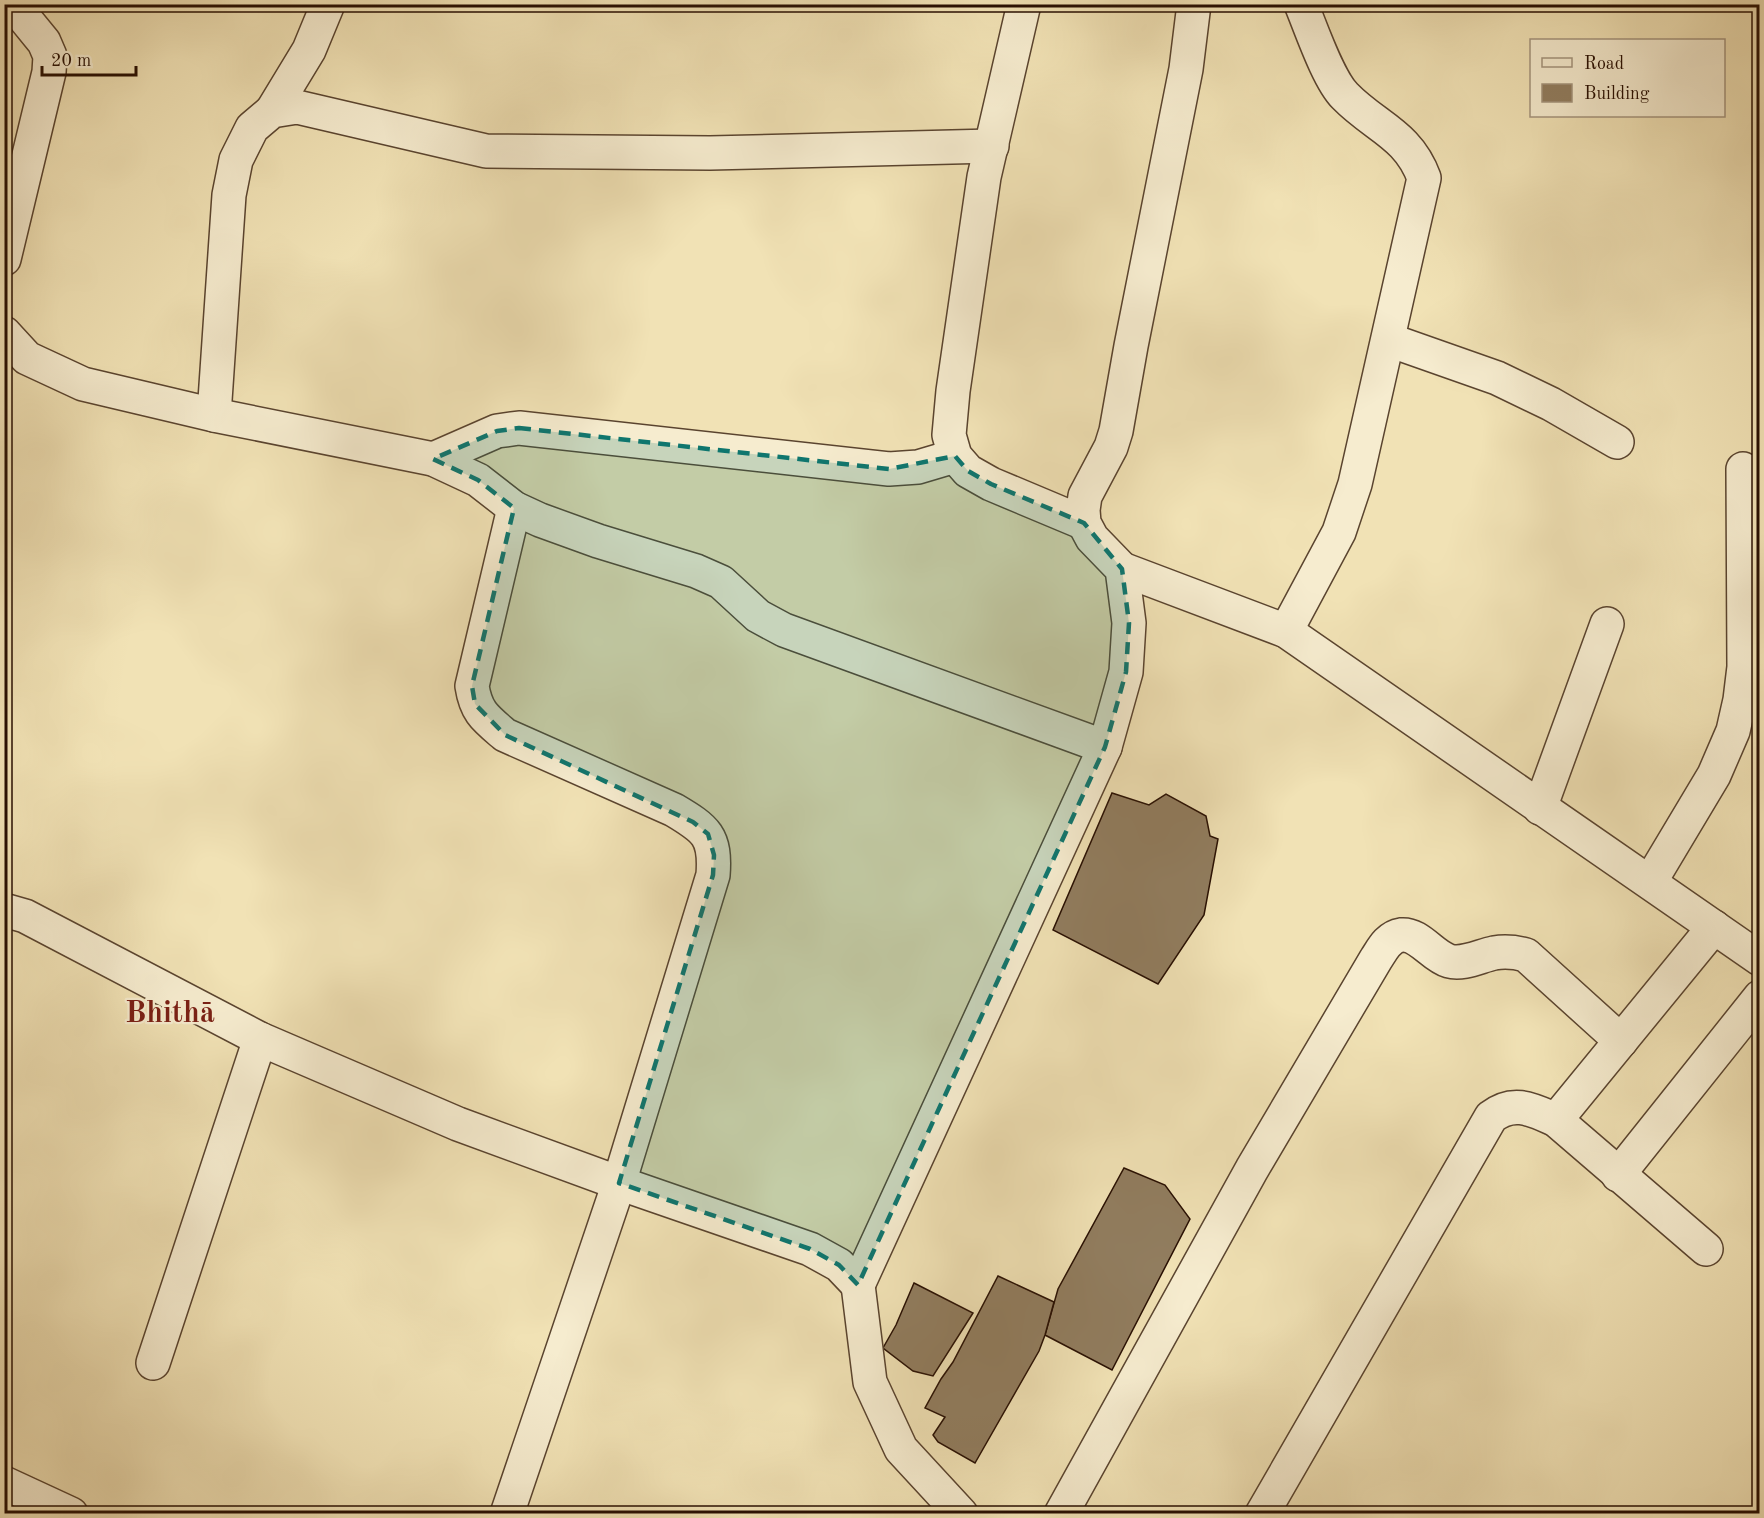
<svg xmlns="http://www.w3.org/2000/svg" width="1764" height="1518" viewBox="0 0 1764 1518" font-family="'Old Standard TT',serif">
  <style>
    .building { fill: #917d5f; stroke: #280f02; stroke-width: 1.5 }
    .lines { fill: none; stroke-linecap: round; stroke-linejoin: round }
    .minor-casing { stroke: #5a442f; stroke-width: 36 }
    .minor { stroke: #f6eccf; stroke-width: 33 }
    .marked { fill: #0f766e; fill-opacity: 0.2; stroke: #0f766e; stroke-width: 4.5; stroke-dasharray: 12 8; stroke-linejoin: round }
    .labels { text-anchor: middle; stroke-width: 4.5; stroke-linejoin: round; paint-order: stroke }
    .district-label { font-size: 30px; font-weight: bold; fill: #7a1f14; stroke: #f6eccf }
  </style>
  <rect width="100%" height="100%" fill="#f1e2b5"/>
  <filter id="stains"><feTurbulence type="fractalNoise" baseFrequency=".00333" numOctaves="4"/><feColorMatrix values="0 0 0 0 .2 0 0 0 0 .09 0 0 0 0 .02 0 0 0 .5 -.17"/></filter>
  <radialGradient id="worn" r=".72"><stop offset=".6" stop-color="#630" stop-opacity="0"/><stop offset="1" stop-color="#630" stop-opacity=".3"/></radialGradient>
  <g class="building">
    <polygon points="1112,793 1149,805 1166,794 1206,816 1210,836 1218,839 1204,915 1158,984 1053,930"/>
    <polygon points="1124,1168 1165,1185 1190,1219 1112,1370 1045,1335 1058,1289"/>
    <polygon points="998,1276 1054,1302 1045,1335 1039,1351 975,1463 938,1442 933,1435 945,1417 925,1408 941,1379 953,1362"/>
    <polygon points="914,1283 973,1313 933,1376 913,1371 883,1348 896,1325"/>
  </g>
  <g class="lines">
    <g class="minor-casing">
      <g id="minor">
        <polyline points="1024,4 984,177 953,391 949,435 955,456 968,471 991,484 1084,523"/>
        <polyline points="272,111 309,50 328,4"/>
        <polyline points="4,259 49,72 50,56 44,42 13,4"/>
        <polyline points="4,333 27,358 83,384 214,415 433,459 478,480 514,508 540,520 598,541 696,571 721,582 758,616 784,630 1105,747"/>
        <polyline points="1389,340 1497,378 1551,404 1617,442"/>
        <polyline points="214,415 229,195 236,160 252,128 272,111 297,107 486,151 710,153 992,146"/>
        <polyline points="433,459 497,431 519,428 889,469 918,467 955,456"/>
        <polyline points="1122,569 1286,631 1760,959"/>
        <path d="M1286,631L1339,532L1355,484L1424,178C1408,134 1375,127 1345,96C1328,79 1311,28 1301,4"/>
        <polyline points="1540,808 1607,624"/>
        <polyline points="1650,882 1714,775 1733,731 1740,700 1744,667 1743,469"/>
        <polyline points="4,910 25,916 260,1039 458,1124 619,1183 810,1249 839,1265 858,1285"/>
        <polyline points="1556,1120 1714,927"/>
        <polyline points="1618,1175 1760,997"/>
        <polyline points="858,1285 1105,747 1126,672 1129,623 1122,569 1092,538 1084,523 1083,510 1085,496 1111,447 1116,431 1131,346 1186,69 1194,4"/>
        <polyline points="858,1285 870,1382 901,1449 961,1514"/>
        <polyline points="153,1363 260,1039"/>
        <polyline points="4,1483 71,1514"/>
        <path d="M507,1514L619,1183L713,875C716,836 706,829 674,810L505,735C485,718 476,712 472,686L514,508"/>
        <path d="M1061,1514L1252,1169L1376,959C1382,950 1388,937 1401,935C1419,933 1432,956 1449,961C1463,965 1480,956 1494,953C1506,951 1515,952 1526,955L1621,1041"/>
        <path d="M1262,1514L1491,1117C1514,1099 1533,1110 1556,1120L1706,1249"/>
      </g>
    </g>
    <use href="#minor" class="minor"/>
  </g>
  <path class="marked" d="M519,428L889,469L955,456L968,471L991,484L1084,523L1122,569L1129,623L1126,672L1105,747L858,1285L839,1265L810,1249L619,1183L713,875L714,855L708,834L693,822L505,735L475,704L472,686L514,508L478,480L433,459L497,431Z"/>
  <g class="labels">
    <g class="district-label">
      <text x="170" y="1022">Bhithā</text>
    </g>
  </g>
  <rect width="1764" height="1518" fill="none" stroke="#f1e2b5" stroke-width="24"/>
  <rect x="6" y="6" width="1752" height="1506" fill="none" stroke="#280f02" stroke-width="3"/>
  <rect x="12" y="12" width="1740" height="1494" fill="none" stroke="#280f02" stroke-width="1.5"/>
  <rect x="1530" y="39" width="195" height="78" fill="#f6eccf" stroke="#a4947d" stroke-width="1.5"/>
  <rect x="1542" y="58" width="30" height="9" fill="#f6eccf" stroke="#a4947d" stroke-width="1.5"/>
  <text x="1584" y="69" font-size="18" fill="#280f02">Road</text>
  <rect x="1542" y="84" width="30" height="18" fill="#917d5f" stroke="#a4947d" stroke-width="1.5"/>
  <text x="1584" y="99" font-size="18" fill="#280f02">Building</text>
  <path d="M42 66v9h94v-9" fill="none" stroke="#280f02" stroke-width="3"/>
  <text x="51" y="66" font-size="18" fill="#280f02" stroke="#f6eccf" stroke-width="4.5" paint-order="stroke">20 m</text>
  <rect width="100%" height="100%" filter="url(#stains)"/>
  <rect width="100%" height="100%" fill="url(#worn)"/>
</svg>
